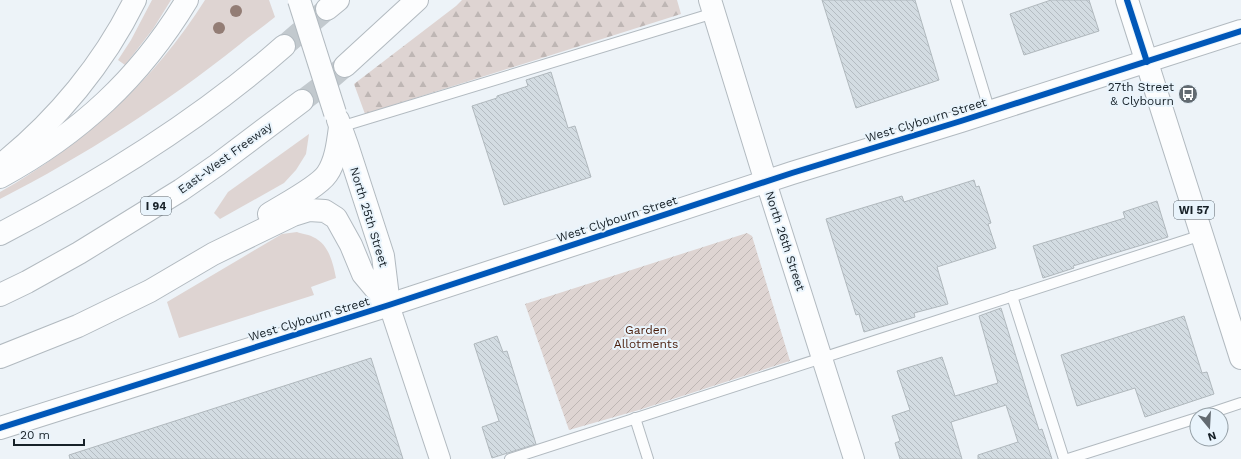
<svg xmlns="http://www.w3.org/2000/svg" width="1241" height="459" viewBox="0 0 1241 459" font-family="'Work Sans',sans-serif">
  <style>
    .grass { fill: #ded4d2 }
    .forest { fill: url(#forest-firs) }
    .garden { fill: url(#garden-furrows) }
    .building { fill: url(#building-back-hatch); stroke: #b0b8bd }
    .lines { fill: none; stroke-linecap: round; stroke-linejoin: round }
    .motorway-tunnel { stroke: #c2c9ce; stroke-width: 22; stroke-dasharray: 22 11; stroke-linecap: butt }
    .service-casing { stroke: #b2bac0; stroke-width: 12 }
    .minor-casing { stroke: #b2bac0; stroke-width: 22 }
    .tertiary-casing { stroke: #b2bac0; stroke-width: 24 }
    .primary-casing { stroke: #b2bac0; stroke-width: 24 }
    .motorway-casing { stroke: #b2bac0; stroke-width: 24 }
    .service { stroke: #fcfdfe; stroke-width: 10 }
    .minor { stroke: #fcfdfe; stroke-width: 20 }
    .tertiary { stroke: #fcfdfe; stroke-width: 22 }
    .primary { stroke: #fcfdfe; stroke-width: 22 }
    .motorway { stroke: #fcfdfe; stroke-width: 22 }
    .tertiary-bridge-casing { stroke: #b2bac0; stroke-width: 24; stroke-linecap: butt }
    .tertiary-bridge { stroke: #fcfdfe; stroke-width: 22 }
    .cycleway-casing { stroke: #e9f4fc; stroke-width: 8 }
    .cycleway { stroke: #0057b8; stroke-width: 6 }
    .tree { fill: #937d75 }
    .labels { text-anchor: middle; stroke-width: 4; stroke-linejoin: round; paint-order: stroke }
    .shield { fill: #e9f4fc; stroke: #566068; stroke-width: 1 }
    .shield-label { font-size: 11px; font-weight: bold; fill: #172128 }
    .poi-label { font-size: 12px; fill: #172128; stroke: #e9f4fc; text-anchor: end }
    .street-label { font-size: 12px; fill: #172128; stroke: #e9f4fc }
    .park-label { font-size: 12px; fill: #491c09; stroke: #e9f4fc }
  </style>
  <defs>
    <pattern id="forest-firs" width="22" height="20" patternUnits="userSpaceOnUse"><rect width="22" height="20" fill="#ded4d2"/><path d="M5 1l3.5 6h-7zM16 11l3.5 6h-7z" fill="#beb6b4"/></pattern>
    <pattern id="garden-furrows" width="10" height="10" patternUnits="userSpaceOnUse"><rect width="10" height="10" fill="#ded4d2"/><path d="M-1 1l2-2M0 10L10 0M9 11l2-2" fill="none" stroke="#beb6b4"/></pattern>
    <pattern id="building-back-hatch" width="6" height="6" patternUnits="userSpaceOnUse"><rect width="6" height="6" fill="#d3dce2"/><path d="M-1 5l2 2M0 0l6 6M5-1l2 2" fill="none" stroke="#b4bcc2"/></pattern>
  </defs>
  <rect width="100%" height="100%" fill="#edf3f8"/>
  <g class="grass">
    <polygon points="152,0 171,0 153,29 125,65 118,60 131,40"/>
    <path d="M205,0H269L275,17C263,27 250,36 239,45C165,104 84,156 0,199V192C82,146 155,80 205,0Z"/>
    <polygon points="309,134 306,154 296,170 284,183 220,219 214,213 228,192"/>
    <path d="M297,232C302,234 308,234 313,237C329,244 333,263 336,278L311,287L314,295L179,338L167,302L282,234Z"/>
  </g>
  <polygon class="forest" points="462,0 677,0 681,14 365,114 354,84 456,6"/>
  <polygon class="garden" points="747,233 752,236 790,361 639,410 569,430 525,304"/>
  <g class="building">
    <polygon points="822,0 915,0 939,80 856,108"/>
    <polygon points="1051,0 1089,0 1099,31 1024,55 1010,14"/>
    <polygon points="551,72 568,128 575,126 591,177 504,205 472,106 497,98 497,96 528,86 526,80"/>
    <polygon points="974,180 976,187 979,186 991,223 988,224 996,248 937,267 948,304 914,313 915,317 864,332 859,314 856,315 826,219 902,196 904,202"/>
    <polygon points="1157,201 1168,237 1073,266 1074,268 1043,278 1033,246 1125,218 1123,212"/>
    <polygon points="1001,308 1029,399 1039,430 1042,429 1052,459 978,459 978,455 1018,442 1006,405 951,422 962,459 900,459 895,443 900,441 892,416 910,410 897,371 942,357 955,396 998,383 979,316"/>
    <polygon points="1184,316 1202,373 1207,372 1214,394 1145,417 1135,388 1077,406 1061,355"/>
    <polygon points="497,336 503,352 507,351 536,444 492,458 482,427 499,421 474,344"/>
    <polygon points="371,358 403,459 70,459 69,455"/>
  </g>
  <g class="lines">
    <g class="motorway-tunnel">
      <polyline points="284,46 327,9"/>
      <polyline points="302,101 323,85 345,66"/>
    </g>
    <g class="service-casing">
      <g id="service">
        <polyline points="956,0 990,112"/>
        <polyline points="340,127 714,13"/>
        <polyline points="1012,296 1064,459"/>
        <polyline points="1205,415 1241,403"/>
        <polyline points="635,418 648,459"/>
        <polyline points="510,459 1202,235"/>
        <polyline points="1068,459 1197,418"/>
      </g>
    </g>
    <g class="minor-casing">
      <g id="minor">
        <polyline points="766,182 854,459"/>
        <polyline points="389,305 440,459"/>
      </g>
    </g>
    <g class="tertiary-casing">
      <g id="tertiary">
        <polyline points="710,0 766,182"/>
        <polyline points="338,120 347,145 383,256 389,305"/>
        <polyline points="0,428 389,305 792,173 961,121 1241,31"/>
      </g>
    </g>
    <g class="primary-casing">
      <polyline id="primary" points="1127,0 1241,358"/>
    </g>
    <g class="motorway-casing">
      <g id="motorway">
        <polyline points="327,9 338,0"/>
        <polyline points="345,66 417,0"/>
        <path d="M2,164C57,120 104,63 135,0"/>
        <path d="M0,177C79,134 140,78 187,0"/>
        <path d="M269,214C283,205 318,187 327,174C336,161 338,142 340,127"/>
        <path d="M0,234C100,182 199,121 284,46"/>
        <polyline points="0,295 27,282 79,253 181,190 217,165 302,101"/>
        <polyline points="0,357 78,326 150,291 213,254 293,215 309,210 325,211 336,218 351,245 363,274 389,305"/>
      </g>
    </g>
    <use href="#service" class="service"/>
    <use href="#minor" class="minor"/>
    <use href="#tertiary" class="tertiary"/>
    <use href="#primary" class="primary"/>
    <use href="#motorway" class="motorway"/>
    <g class="tertiary-bridge-casing">
      <polyline id="tertiary-bridge" points="299,0 335,113"/>
    </g>
    <use href="#tertiary-bridge" class="tertiary-bridge"/>
    <g class="cycleway-casing">
      <g id="cycleway">
        <polyline points="1127,0 1147,62"/>
        <polyline points="0,428 389,305 792,173 961,121 1241,31"/>
      </g>
    </g>
    <use href="#cycleway" class="cycleway"/>
  </g>
  <g class="tree">
    <circle cx="236" cy="11" r="6"/>
    <circle cx="219" cy="28" r="6"/>
  </g>
  <defs>
    <g id="bus-disc" transform="scale(1)"><circle r="9.5" fill="#626a71" stroke="#e9f4fc"/><path d="M-5-6H5V4H4V6H2V4H-2V6H-4V4H-5ZM-3.5-4V0h7V-4ZM-3.5 1.2v1.5H-2V1.2ZM2 1.2v1.5H3.5V1.2Z" fill="#fff"/></g>
  </defs>
  <g fill-rule="evenodd">
    <use href="#bus-disc" x="1188" y="94"/>
  </g>
  <g class="labels">
    <g class="shield">
      <rect x="141" y="197" width="30" height="18" rx="3"/>
      <rect x="1174" y="201" width="40" height="18" rx="3"/>
    </g>
    <g class="shield-label">
      <text x="156" y="210">I 94</text>
      <text x="1194" y="214">WI 57</text>
    </g>
    <g class="poi-label">
      <text x="1174" y="91">27th Street<tspan x="1174" dy="14">&amp; Clybourn</tspan></text>
    </g>
    <g class="street-label">
      <text transform="translate(926 120) rotate(-17)" y="4">West Clybourn Street</text>
      <text transform="translate(225 158) rotate(-36)" y="4">East-West Freeway</text>
      <text transform="translate(369 217) rotate(73)" y="4">North 25th Street</text>
      <text transform="translate(617 219) rotate(-18)" y="4">West Clybourn Street</text>
      <text transform="translate(785 241) rotate(72)" y="4">North 26th Street</text>
      <text transform="translate(309 319) rotate(-17)" y="4">West Clybourn Street</text>
    </g>
    <g class="park-label">
      <text x="646" y="334">Garden<tspan x="646" dy="14">Allotments</tspan></text>
    </g>
  </g>
  <g transform="translate(1209 427) rotate(162)"><circle r="19" fill="#e9f4fc" stroke="#95a0a7"/>
  <path d="M0-3L7 15L0 10L-7 15Z" fill="#626a71"/>
  <text y="-6" font-size="11" font-weight="bold" text-anchor="middle" fill="#172128">N</text>
  </g>
  <path d="M14 439v6h70v-6" fill="none" stroke="#172128" stroke-width="2"/>
  <text x="20" y="439" font-size="12" fill="#172128" stroke="#e9f4fc" stroke-width="3" paint-order="stroke">20 m</text>
</svg>
